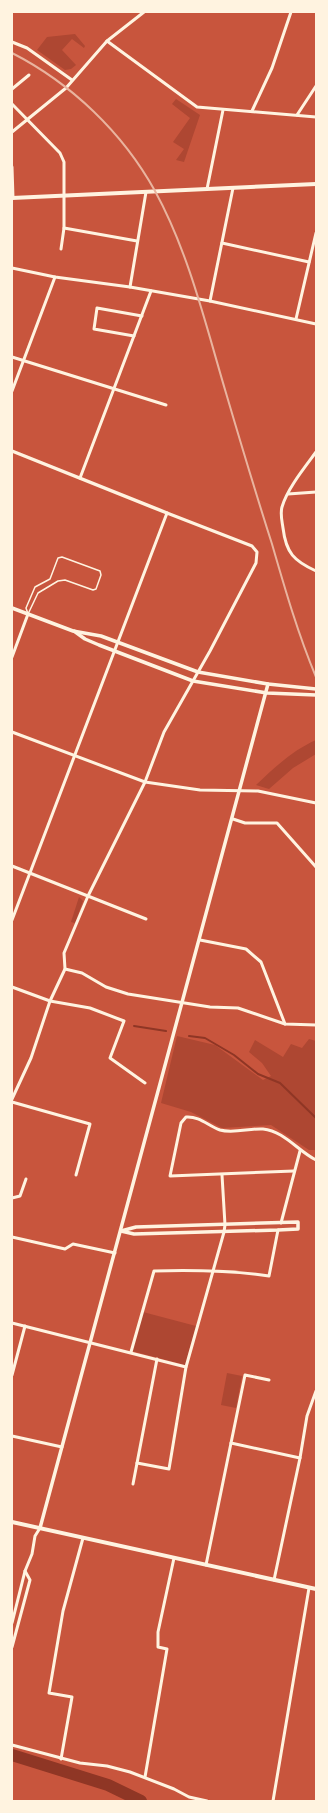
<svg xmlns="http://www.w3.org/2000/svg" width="328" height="1813" viewBox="0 0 328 1813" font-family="Quicksand,sans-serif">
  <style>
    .green { fill: #ae4732 }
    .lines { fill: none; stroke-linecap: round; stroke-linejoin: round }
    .stream { stroke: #8f3625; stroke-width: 2 }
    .river { stroke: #8f3625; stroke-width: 12 }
    .service { stroke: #fff3e0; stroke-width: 1.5 }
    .minor { stroke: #fff3e0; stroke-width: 3 }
    .tertiary { stroke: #fff3e0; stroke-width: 3.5 }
    .secondary { stroke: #fff3e0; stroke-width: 4 }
    .rail { stroke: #e9b49f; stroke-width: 2 }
  </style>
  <rect width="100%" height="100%" fill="#c8553d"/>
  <g class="green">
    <polygon points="75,34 85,46 84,48 72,39 62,50 76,65 71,69 65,70 37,50 47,37"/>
    <polygon points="176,99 200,115 184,162 176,160 184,149 173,142 190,118 172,104"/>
    <path d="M316,740V754L293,768L269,789L256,785C274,768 293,750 316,740Z"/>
    <polygon points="79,897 83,901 75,923 71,922"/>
    <polygon points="177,1036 215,1045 263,1080 271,1076 262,1063 249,1052 255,1040 283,1057 291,1044 302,1048 309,1039 316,1041 316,1150 309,1150 271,1125 222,1128 191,1112 161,1103"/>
    <polygon points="143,1312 196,1326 185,1365 132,1351"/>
    <polygon points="227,1373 242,1376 236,1408 221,1405"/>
  </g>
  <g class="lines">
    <g class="stream">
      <polyline points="134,1026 166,1031"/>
      <polyline points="189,1036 205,1038 234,1055 258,1074 280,1083 316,1118"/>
    </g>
    <polyline class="river" points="12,1755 108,1785 141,1801"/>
    <polygon class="service" points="62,557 100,571 101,575 96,589 93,590 65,580 58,581 38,593 28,614 26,608 35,587 50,579 58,558"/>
    <g class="minor">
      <polyline points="107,41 197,107 316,117"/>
      <polyline points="12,42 27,48 72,80"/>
      <polyline points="12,89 29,75"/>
      <polyline points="12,104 60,153 64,162 64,228 61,249"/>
      <polyline points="252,111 272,68 291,12"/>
      <polyline points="297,115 316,86"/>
      <polyline points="12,132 66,88 107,41 144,12"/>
      <polyline points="12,167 13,198"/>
      <polyline points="207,189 223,110"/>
      <polyline points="64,228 137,241"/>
      <polyline points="222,243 309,262"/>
      <polyline points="12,268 55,277 130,287 210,301 316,324"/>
      <polyline points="130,287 146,192"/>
      <polyline points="210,301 233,188"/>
      <polyline points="296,319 316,233"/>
      <polyline points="134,336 94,329 97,308 142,316"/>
      <polyline points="12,357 166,405"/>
      <polyline points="12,391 55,277"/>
      <path d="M316,452C305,467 287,489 282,507C280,514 282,521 283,528C286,553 294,561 316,571"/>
      <polyline points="80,478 151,291"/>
      <polyline points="288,494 316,492"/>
      <polyline points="12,657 28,614"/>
      <polyline points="12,732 145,782 200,790 258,791 316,803"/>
      <polyline points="233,819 245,823 277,823 316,867"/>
      <polyline points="12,866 146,919"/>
      <polyline points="12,920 167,513 252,546 257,552 256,563 210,651 164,732 145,782 88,896 64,953 65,969 50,1001 31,1058 12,1099"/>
      <polyline points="200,940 246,949 261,962 285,1024"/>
      <polyline points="65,969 82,973 106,987 128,994 210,1007 238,1008 285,1024 316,1025"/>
      <polyline points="12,987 50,1001 90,1008 124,1021 110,1058 145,1083"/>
      <polyline points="12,1102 90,1124 76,1175"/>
      <path d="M294,1171L170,1176L181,1123L186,1117C200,1116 208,1126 220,1130C233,1134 250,1128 263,1129C284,1131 298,1151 316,1160"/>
      <polyline points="12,1198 20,1196 26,1179"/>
      <polyline points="281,1223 300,1151"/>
      <polyline points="12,1237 65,1249 73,1244 115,1253"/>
      <polyline points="12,1323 186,1367"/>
      <path d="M131,1352L154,1271C193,1270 230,1270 269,1276L278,1230"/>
      <polyline points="12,1375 25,1326"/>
      <polyline points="269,1380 245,1375 231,1443 300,1458 307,1416 316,1391"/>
      <polyline points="12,1436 62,1447"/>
      <polyline points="137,1463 169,1469 186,1367 224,1232 225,1225 222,1175"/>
      <polyline points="133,1484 157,1359"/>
      <polyline points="206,1565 231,1443"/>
      <polyline points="274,1580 300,1458"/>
      <polyline points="12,1623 25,1571 32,1554 35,1536 40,1528"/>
      <polyline points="12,1647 30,1580 25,1571"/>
      <polyline points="12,1745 80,1763 107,1766 130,1772 174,1789 189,1797 207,1801"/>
      <polyline points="61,1759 72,1697 49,1693 63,1611 83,1538"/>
      <polyline points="145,1777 167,1649 158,1647 158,1632 174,1558"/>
      <polyline points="273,1801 309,1588"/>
    </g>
    <g class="tertiary">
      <polyline points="12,451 167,513"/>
      <polyline points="12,608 73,631 101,636 198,672 268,684 316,689"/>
      <polyline points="74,631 85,639 99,645 193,681 267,693 316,695"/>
      <polygon points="298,1222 298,1229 278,1230 134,1234 121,1231 136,1227"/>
      <polyline points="40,1528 268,684"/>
    </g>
    <g class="secondary">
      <polyline points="12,198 316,184"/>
      <polyline points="12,1522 316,1589"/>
    </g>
    <path class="rail" d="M12,53C71,83 123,133 155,191C189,253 206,326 226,393C241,444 256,494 272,544C285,589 298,634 316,677"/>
  </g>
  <rect width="328" height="1813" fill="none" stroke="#fff3e0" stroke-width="26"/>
</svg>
